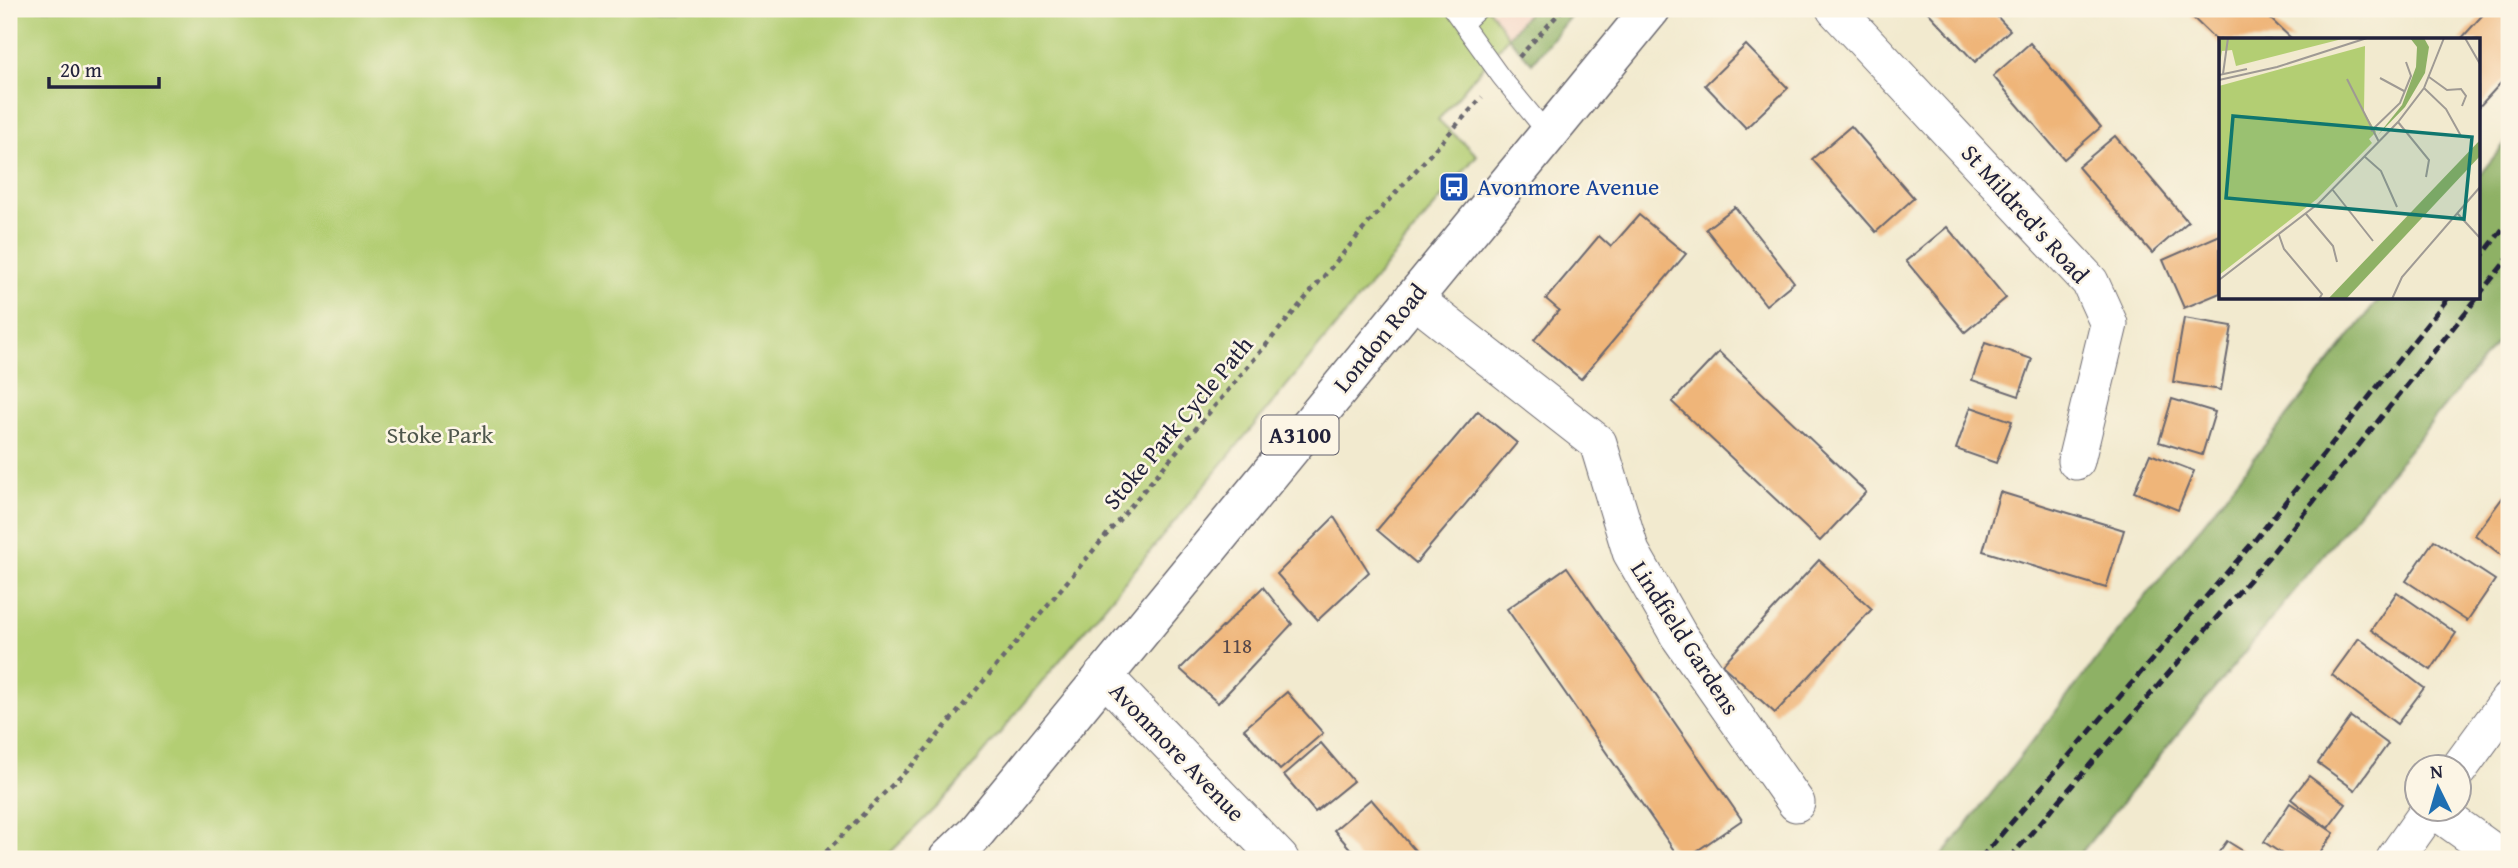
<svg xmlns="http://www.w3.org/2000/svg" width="2518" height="868" viewBox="0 0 2518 868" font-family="'Gentium Book Plus',serif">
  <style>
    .built { fill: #f5d2c2 }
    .green { fill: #b3ce73; stroke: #6a7857; stroke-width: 2 }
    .forest { fill: #8eb165; stroke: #586a50; stroke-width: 2 }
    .building { fill: #efb579 }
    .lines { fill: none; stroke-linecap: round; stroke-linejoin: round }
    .service-casing { stroke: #6b686f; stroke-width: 20 }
    .minor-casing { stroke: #6b686f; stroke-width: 39 }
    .primary-casing { stroke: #6b686f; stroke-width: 41 }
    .path { stroke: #6b686f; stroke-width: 4.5; stroke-dasharray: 5 5; stroke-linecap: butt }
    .service { stroke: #fff; stroke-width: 18 }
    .minor { stroke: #fff; stroke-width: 37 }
    .primary { stroke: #fff; stroke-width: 38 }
    .rail { stroke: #22223b; stroke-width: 5; stroke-dasharray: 10 5; stroke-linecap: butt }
    .labels { text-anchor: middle; stroke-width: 5; stroke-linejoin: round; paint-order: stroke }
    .number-label { font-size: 21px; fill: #55474a }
    .shield { fill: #fcf5e5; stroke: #63616e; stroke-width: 2 }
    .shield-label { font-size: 23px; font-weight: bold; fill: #22223b }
    .transit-label { font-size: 24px; fill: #164399; stroke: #fcf5e5; text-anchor: start }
    .street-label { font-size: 24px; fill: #22223b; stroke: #fcf5e5 }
    .park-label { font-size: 24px; fill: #4e564c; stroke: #fcf5e5 }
    .inset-road { fill: none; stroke: #9f9a94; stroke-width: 2 }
    .view { fill: #0f766e; fill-opacity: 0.15; stroke: #0f766e; stroke-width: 3.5 }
    .inset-edge { fill: none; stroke: #22223b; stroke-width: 3.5 }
  </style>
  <rect width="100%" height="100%" fill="#fcf5e5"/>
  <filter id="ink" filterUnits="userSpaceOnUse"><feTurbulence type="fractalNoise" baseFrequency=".0143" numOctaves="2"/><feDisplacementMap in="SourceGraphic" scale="14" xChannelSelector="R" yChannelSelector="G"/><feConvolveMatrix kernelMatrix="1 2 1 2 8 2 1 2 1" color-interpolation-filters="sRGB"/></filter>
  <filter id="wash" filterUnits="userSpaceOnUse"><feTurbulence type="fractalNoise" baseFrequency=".00686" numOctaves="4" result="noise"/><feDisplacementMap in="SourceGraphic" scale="28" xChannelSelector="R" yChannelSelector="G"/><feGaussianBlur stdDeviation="1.57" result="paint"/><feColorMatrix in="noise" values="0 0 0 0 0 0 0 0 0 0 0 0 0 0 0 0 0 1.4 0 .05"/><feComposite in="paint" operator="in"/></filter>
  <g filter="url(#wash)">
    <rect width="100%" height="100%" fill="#f2eacf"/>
    <polygon class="built" points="1489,9 1531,9 1508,37"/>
    <polygon class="green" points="9,9 1489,9 1508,37 1438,120 1477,155 953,790 884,859 9,859"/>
    <g class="forest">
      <polygon points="1531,9 1576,9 1532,63 1508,37"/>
      <polygon points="2509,138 2509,327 2076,859 1940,859 2380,298 2478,298 2478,177"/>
    </g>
    <g id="blocks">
      <g class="building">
        <polygon points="1925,9 1990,9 2010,30 1975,62"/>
        <polygon points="2184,9 2260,9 2293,40 2220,40 2220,44"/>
        <polygon points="2488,9 2509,9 2509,74 2478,108 2478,40 2460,40"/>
        <polygon points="2030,43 2101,127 2064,159 1993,76"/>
        <polygon points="1746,45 1788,88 1746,128 1705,85"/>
        <polygon points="1851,126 1914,198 1876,232 1812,159"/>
        <polygon points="2115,136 2188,222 2152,253 2078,167"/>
        <polygon points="1735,207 1794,282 1766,305 1706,229"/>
        <polygon points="1639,215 1686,254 1581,379 1534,340 1559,310 1546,299 1599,236 1611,247"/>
        <polygon points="1947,227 2006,298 1965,332 1906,261"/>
        <polygon points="2220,235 2220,293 2184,308 2163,260"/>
        <polygon points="2184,318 2232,326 2221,390 2173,382"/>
        <polygon points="1985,343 2032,359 2019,396 1972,380"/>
        <polygon points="1719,352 1866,492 1820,541 1672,402"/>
        <polygon points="2172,399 2215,412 2202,455 2159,442"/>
        <polygon points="1971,407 2012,421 1996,463 1956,449"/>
        <polygon points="1478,411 1517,443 1416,563 1377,530"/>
        <polygon points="2150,454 2194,471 2178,510 2134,492"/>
        <polygon points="2509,489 2509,561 2475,535"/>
        <polygon points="2000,492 2124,530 2106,588 1983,551"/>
        <polygon points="1334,517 1369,572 1318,620 1277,574"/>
        <polygon points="2434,540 2495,580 2467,621 2406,581"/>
        <polygon points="1819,560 1872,609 1775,713 1722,665"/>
        <polygon points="1567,567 1742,820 1685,859 1680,859 1507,609"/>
        <polygon points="1263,587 1292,624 1218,703 1180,669"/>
        <polygon points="2397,592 2456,633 2431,670 2371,630"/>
        <polygon points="2359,638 2424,688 2397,724 2332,675"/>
        <polygon points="1287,692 1323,733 1280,770 1244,729"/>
        <polygon points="2351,717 2388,744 2355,790 2318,763"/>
        <polygon points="1321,743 1353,781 1315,812 1284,775"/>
        <polygon points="2309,776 2346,804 2328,828 2291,799"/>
        <polygon points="1371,799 1419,855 1414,859 1359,859 1334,830"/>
        <polygon points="2290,803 2334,833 2316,859 2290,859 2264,842"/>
        <polygon points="2227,841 2256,859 2214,859"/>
      </g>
    </g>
  </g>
  <g filter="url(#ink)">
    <use href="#blocks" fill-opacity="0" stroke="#6b686f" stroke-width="2"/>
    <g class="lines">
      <g class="service-casing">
        <g id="service">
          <polyline points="1452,9 1501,77 1548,134"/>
          <polyline points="1463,24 1479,9"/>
        </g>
      </g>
      <g class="minor-casing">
        <g id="minor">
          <polyline points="1835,9 2090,282 2109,324 2076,461"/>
          <polyline points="1413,298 1598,443 1631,552 1679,636 1796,803"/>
          <polyline points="1103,675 1280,859"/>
          <polyline points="2458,770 2509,700"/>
          <polyline points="2432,808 2503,859"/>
          <polyline points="2395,859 2431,808"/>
        </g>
      </g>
      <g class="primary-casing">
        <polyline id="primary" points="948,859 976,832 1651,9"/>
      </g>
      <g class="path">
        <polyline points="1519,57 1563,9"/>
        <polyline points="819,859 918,759 1372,219 1482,97"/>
      </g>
      <use href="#service" class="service"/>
      <use href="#minor" class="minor"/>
      <use href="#primary" class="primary"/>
      <g class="rail">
        <polyline points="2478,261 2509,221"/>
        <polyline points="2478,296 2509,257"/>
        <polyline points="1980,859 2255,540 2448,298"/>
        <polyline points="2009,859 2272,553 2477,298"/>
      </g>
    </g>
  </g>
  <defs>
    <g id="bus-square" transform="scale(1.575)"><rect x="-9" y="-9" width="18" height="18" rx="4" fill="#1a4fb4" stroke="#fcf5e5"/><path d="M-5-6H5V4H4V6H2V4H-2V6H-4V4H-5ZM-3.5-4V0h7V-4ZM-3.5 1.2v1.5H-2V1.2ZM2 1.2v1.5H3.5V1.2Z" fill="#fff"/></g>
  </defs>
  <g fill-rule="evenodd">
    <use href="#bus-square" x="1454" y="187"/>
  </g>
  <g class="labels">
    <g class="number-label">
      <text x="1237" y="653">118</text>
    </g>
    <rect class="shield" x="1261.5" y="415.5" width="77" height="39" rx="5"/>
    <g class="shield-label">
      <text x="1300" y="443">A3100</text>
    </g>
    <g class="transit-label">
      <text x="1477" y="195">Avonmore Avenue</text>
    </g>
    <g class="street-label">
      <text transform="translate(2025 214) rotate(48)" y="8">St Mildred's Road</text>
      <text transform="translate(1380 338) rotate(-51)" y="8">London Road</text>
      <text transform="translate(1178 423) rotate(-50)" y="8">Stoke Park Cycle Path</text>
      <text transform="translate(1685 638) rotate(57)" y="8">Lindfield Gardens</text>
      <text transform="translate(1177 752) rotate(46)" y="8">Avonmore Avenue</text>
    </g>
    <g class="park-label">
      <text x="440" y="443">Stoke Park</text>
    </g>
  </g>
  <g transform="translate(2219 38)">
    <rect width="261" height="261" fill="#f2eacf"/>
    <path d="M0,0H127L17,28L13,12L3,13L0,31ZM146,8L145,74L157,94L150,101L153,105L98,161L0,237V48Z" fill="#b3ce73"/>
    <path d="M191,0H205L210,9L206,35L186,69L159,97L183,67L197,29L198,9ZM261,102V118L127,261H109Z" fill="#8eb165"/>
    <path class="inset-road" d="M246,0L261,26M4,36L9,0M0,37L28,31M210,39L228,52L242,51L247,58L243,68M161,40L185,53M128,41L160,104M0,42L58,29L148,0M205,50L227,71L242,98M179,84L210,122L207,139M152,93L181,65L192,38L187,24M145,118L162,133L178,169M113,151L154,203M238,175L261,200M87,176L114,208L118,224M60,197L65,211L103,256L100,261M0,242L100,165L179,84L205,50L225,0M173,261L183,239L261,149"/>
    <path class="view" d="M14,78L253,99L245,181L7,160Z"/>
    <rect width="261" height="261" class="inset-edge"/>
  </g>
  <rect width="2518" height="868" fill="none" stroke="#fcf5e5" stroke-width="35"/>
  <g transform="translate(2438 788) rotate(355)"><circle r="33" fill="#fcf5e5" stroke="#a5a1a1" stroke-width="2"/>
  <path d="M0-5L12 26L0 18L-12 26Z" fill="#1f6fb2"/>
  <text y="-10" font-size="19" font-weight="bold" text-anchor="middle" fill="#22223b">N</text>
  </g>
  <path d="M49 77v10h110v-10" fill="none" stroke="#22223b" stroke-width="3.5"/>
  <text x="60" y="77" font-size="21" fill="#22223b" stroke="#fcf5e5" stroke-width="5" paint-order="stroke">20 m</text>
</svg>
